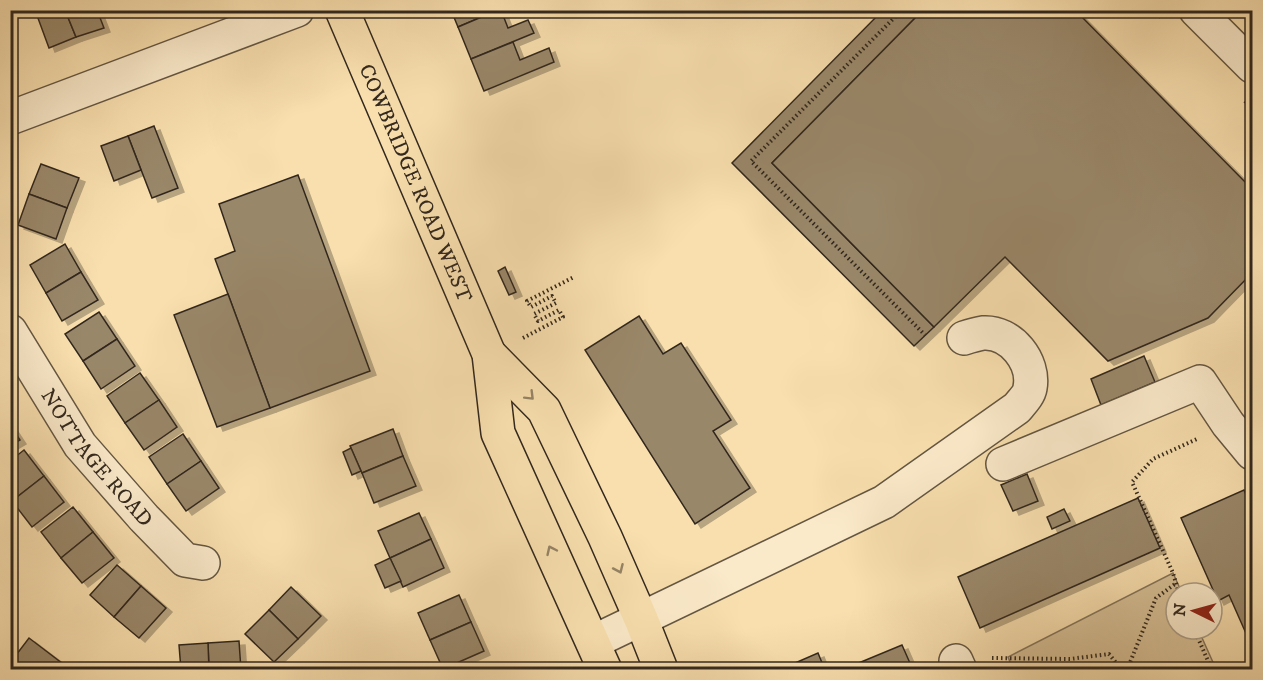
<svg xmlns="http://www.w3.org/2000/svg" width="1263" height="680" viewBox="0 0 1263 680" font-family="'IM FELL DW Pica',serif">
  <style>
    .green { fill: #d7c096; stroke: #84745a; stroke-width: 1.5 }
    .building { fill: #998769; stroke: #32281e; stroke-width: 1.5; filter: url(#shadow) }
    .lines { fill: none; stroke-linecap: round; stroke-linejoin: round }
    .minor-casing { stroke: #645642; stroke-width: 36 }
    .highway-casing { stroke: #32281e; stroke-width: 36 }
    .path { stroke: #32281e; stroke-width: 4; stroke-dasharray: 1.5 3; stroke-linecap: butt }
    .minor { stroke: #fbeaca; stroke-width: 33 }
    .highway { stroke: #f9dfae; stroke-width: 33 }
    .oneway { stroke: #968466 }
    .labels { text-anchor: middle; stroke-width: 4.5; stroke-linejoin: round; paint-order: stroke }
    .street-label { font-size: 21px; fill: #32281e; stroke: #fbeaca }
  </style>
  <defs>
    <filter id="shadow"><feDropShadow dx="6" dy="4" stdDeviation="0" flood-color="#0004"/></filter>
  </defs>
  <rect width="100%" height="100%" fill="#f9dfae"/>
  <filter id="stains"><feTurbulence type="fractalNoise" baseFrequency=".00333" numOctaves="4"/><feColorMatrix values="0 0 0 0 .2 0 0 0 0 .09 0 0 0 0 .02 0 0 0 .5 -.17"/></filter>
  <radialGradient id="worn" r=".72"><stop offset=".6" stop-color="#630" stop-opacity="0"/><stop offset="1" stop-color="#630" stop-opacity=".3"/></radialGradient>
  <polygon class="green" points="1173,573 1182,593 1176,593 1176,629 1198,629 1216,669 1013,669 1008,657"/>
  <g class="building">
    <polygon points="35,10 65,10 76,37 49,48"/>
    <polygon points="65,10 97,10 104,28 76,37"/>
    <polygon points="451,10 498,10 458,27"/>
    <polygon points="498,10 501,10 508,28 528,20 534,33 471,59 458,27"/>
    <polygon points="883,10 923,10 772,163 934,327 914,346 732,163"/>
    <polygon points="923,10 1075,10 1252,189 1252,273 1208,318 1108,361 1005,257 934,327 772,163"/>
    <polygon points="513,42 520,60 549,48 554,62 484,91 471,59"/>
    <polygon points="154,126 178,188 152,198 128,136"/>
    <polygon points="128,136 141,170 114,181 101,146"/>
    <polygon points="41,164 79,178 67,208 29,194"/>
    <polygon points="298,175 370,371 270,408 215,259 235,251 219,204"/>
    <polygon points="29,194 67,208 56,239 18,225"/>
    <polygon points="65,244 81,272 46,293 30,265"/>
    <polygon points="505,267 516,292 509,295 498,271"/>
    <polygon points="81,272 98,300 62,321 46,293"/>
    <polygon points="228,294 270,408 217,427 174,315"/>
    <polygon points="99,312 117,339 83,361 65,334"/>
    <polygon points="639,316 663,354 681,343 731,420 713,431 750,488 695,524 585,350"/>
    <polygon points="117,339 135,366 101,389 83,361"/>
    <polygon points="1144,356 1155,382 1101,405 1091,379"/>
    <polygon points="140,373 159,400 125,423 107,396"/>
    <polygon points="159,400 177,427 144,450 125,423"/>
    <polygon points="10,425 20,440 10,446"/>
    <polygon points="393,429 403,456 362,473 350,446"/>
    <polygon points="183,434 201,461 167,484 149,457"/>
    <polygon points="351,448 361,471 352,475 343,452"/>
    <polygon points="24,450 44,476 12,501 10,461"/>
    <polygon points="403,456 416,486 374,503 362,473"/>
    <polygon points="201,461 219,488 186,511 167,484"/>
    <polygon points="1027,474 1038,501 1013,511 1001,485"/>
    <polygon points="44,476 64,502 32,527 12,501"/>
    <polygon points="1244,490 1252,509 1252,647 1229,595 1218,601 1181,518"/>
    <polygon points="1138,498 1160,548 980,628 958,577"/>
    <polygon points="73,507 93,532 61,558 41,532"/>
    <polygon points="1064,509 1070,521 1052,529 1047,517"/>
    <polygon points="419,513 431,539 390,558 378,531"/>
    <polygon points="93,532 114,558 82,583 61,558"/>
    <polygon points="431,539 444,568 403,587 390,558"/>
    <polygon points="390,558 401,581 385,588 375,565"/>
    <polygon points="117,565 141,586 114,617 90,595"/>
    <polygon points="141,586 166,608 139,638 114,617"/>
    <polygon points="291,587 321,616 298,639 269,610"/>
    <polygon points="459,595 471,622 430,640 418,613"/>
    <polygon points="269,610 298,639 274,662 245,634"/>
    <polygon points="471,622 484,651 443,669 430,640"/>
    <polygon points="29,638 71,670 10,670 10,663"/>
    <polygon points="239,641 241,670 209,670 208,643"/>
    <polygon points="208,643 209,670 181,670 179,645"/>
    <polygon points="902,645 913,670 850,670 849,667"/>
    <polygon points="818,653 825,670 779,670"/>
  </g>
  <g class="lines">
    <g class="minor-casing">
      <g id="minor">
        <polyline points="1196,10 1252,66"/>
        <polyline points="10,118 297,10"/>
        <path id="s1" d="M10,331L80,445L144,518L185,560L203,563"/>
        <polyline points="1003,464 1200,382 1228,424 1252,453"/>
        <path d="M593,642L884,502L1017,408C1021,403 1029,395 1030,388C1035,362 1011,331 983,333C977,334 970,336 964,338"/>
        <polyline points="956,661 960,670"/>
      </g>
    </g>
    <g class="highway-casing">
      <g id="highway">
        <path id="s2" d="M342,10L489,354L498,433L605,670"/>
        <polyline points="489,354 544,410 605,537 641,619 660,667 659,670"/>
      </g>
    </g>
    <g class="path">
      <polyline points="902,10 751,161 925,335"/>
      <polyline points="1154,10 1161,17"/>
      <polyline points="1245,101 1252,109"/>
      <polyline points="523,338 563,317 559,310 538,321 534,314 556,303 552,296 531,307 527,301 574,277"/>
      <polyline points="1179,593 1173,573 1132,482 1153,459 1197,439"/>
      <polyline points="1194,629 1212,670"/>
      <polyline points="992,658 1070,659 1109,654 1122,670"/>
      <polyline points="1127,670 1156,598 1175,584"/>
    </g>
    <use href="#minor" class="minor"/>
    <use href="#highway" class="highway"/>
  </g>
  <defs><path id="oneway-chevron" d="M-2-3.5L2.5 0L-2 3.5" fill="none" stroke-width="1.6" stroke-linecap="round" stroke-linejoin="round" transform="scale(1.5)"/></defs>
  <g class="oneway">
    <use href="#oneway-chevron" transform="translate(530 396) rotate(45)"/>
    <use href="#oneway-chevron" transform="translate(551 550) rotate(-115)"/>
    <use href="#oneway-chevron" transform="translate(619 569) rotate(66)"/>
  </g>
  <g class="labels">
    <g class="street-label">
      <text dy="7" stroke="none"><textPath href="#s2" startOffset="188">COWBRIDGE ROAD WEST</textPath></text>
      <text dy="7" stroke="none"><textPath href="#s1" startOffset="154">NOTTAGE ROAD</textPath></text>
    </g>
  </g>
  <rect width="1263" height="680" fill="none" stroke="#f9dfae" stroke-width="36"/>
  <rect x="12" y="12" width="1239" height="656" fill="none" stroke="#32281e" stroke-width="3"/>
  <rect x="18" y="18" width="1227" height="644" fill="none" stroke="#32281e" stroke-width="1.5"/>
  <g transform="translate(1194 611) rotate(275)"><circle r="28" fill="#fbeaca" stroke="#ab9c85" stroke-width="1.5"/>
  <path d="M0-4.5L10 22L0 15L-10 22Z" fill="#8f2418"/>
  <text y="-9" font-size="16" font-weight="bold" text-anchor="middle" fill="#32281e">N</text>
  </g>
  <rect width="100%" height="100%" filter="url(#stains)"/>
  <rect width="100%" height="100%" fill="url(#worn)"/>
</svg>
